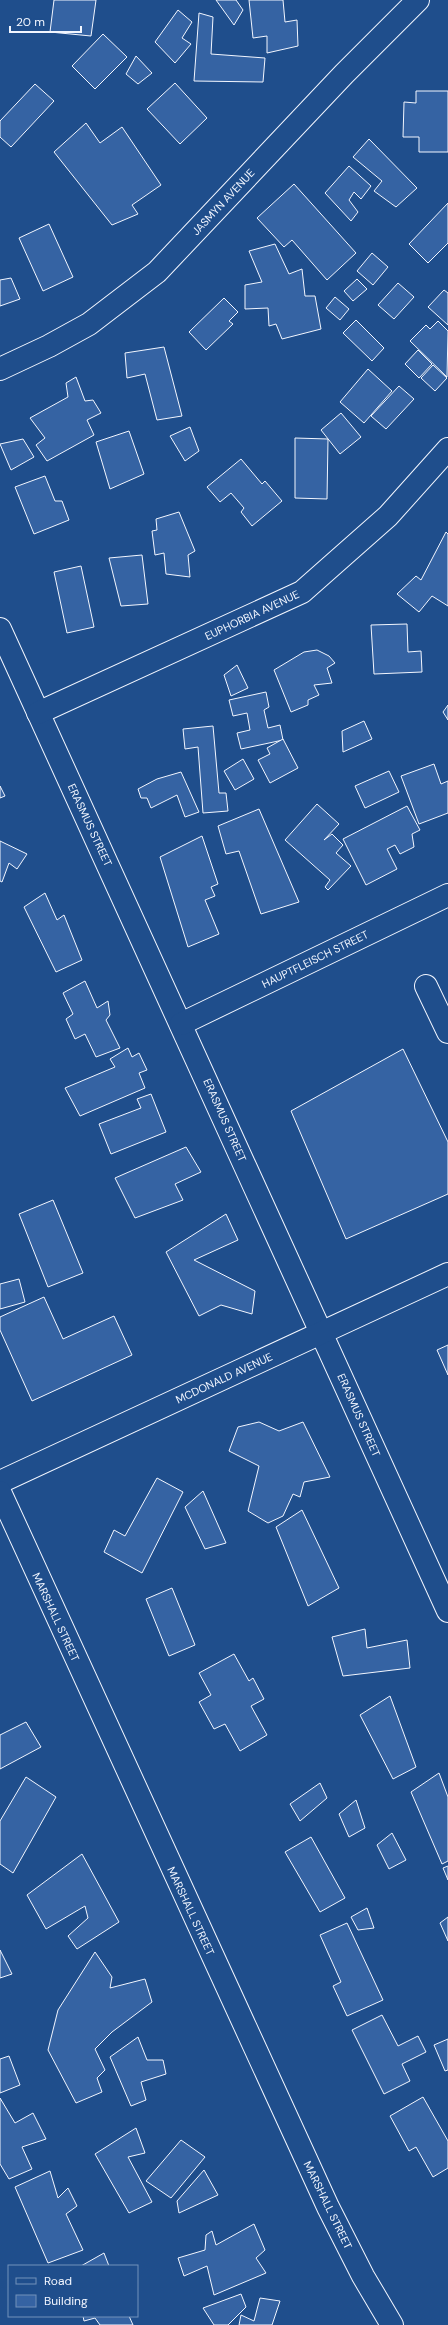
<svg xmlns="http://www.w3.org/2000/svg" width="448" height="2325" viewBox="0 0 448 2325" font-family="'DM Sans',sans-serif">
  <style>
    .building { fill: #3563a3; stroke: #f2f6ff }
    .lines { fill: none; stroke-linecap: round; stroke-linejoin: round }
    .minor-casing { stroke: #f2f6ff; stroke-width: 24 }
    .minor { stroke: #1f4e8c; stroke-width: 22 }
    .labels { text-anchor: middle; stroke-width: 3; stroke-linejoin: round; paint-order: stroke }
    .street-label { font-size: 11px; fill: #f2f6ff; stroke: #1f4e8c }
  </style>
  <rect width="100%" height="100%" fill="#1f4e8c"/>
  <g class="building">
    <polygon points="54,0 96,0 91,36 50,32"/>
    <polygon points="216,0 236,0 243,10 234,25"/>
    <polygon points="249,0 283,0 285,22 297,20 298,46 267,53 267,36 253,38"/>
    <polygon points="178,10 192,22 182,38 191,44 175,63 155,42"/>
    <polygon points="199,13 213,17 211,54 265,58 263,82 194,81"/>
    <polygon points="103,34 127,57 95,89 72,66"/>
    <polygon points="136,56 152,73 138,84 126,74"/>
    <polygon points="175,83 207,118 180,144 147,109"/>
    <polygon points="35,84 54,101 11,147 0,137 0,121"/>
    <polygon points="416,91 448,91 448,152 419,152 419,137 403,137 404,102 416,103"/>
    <polygon points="86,123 100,143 122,127 161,185 132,205 138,214 112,225 54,152"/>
    <polygon points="369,139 417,188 396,207 374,191 382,181 353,157"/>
    <polygon points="349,166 371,186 361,199 354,192 349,200 358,212 351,221 325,193"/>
    <polygon points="294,184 356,253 327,280 292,240 284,247 257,218"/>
    <polygon points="448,203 448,243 428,263 409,244"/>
    <polygon points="49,224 73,277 43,291 19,238"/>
    <polygon points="275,244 289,274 302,269 305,296 315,296 321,329 282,339 276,324 269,326 268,308 245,309 245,285 262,282 249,251"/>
    <polygon points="372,253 388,267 373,285 357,271"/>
    <polygon points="11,278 20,299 0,306 0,280"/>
    <polygon points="357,279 367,289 353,301 344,291"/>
    <polygon points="398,283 414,297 394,319 378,305"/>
    <polygon points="444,290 448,293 448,325 428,307"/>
    <polygon points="335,297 349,309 340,320 326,308"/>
    <polygon points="224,298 238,312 229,321 233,324 206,350 189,332"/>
    <polygon points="356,320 384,348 372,361 343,333"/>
    <polygon points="438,321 448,331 447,377 410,341 426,325 430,329"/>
    <polygon points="164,347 182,416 157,420 145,374 127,378 125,353"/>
    <polygon points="418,350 432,364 419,378 405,364"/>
    <polygon points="433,365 447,378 435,391 421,378"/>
    <polygon points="368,369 392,391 364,423 340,402"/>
    <polygon points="76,377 85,401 93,400 101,413 87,420 94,435 47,461 36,445 45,438 30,418 68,397 66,383"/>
    <polygon points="399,386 414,399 386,429 371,416"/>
    <polygon points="341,413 361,437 340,454 321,430"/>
    <polygon points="190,427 199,451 185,461 170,436"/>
    <polygon points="129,431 144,474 110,489 96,442"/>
    <polygon points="295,438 328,439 327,499 295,498"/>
    <polygon points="23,439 34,457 11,470 0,444"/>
    <polygon points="241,459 262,484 265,481 282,501 252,526 241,512 244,508 231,493 220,502 207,487"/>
    <polygon points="45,476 55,501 62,501 69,520 34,534 15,487"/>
    <polygon points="179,512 195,551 188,555 190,577 166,574 164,553 155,555 152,531 157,530 156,519"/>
    <polygon points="446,532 448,534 448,606 432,596 419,612 397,594 416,576 421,580"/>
    <polygon points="142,555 148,604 121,606 109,558"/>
    <polygon points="81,566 94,627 67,633 54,572"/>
    <polygon points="407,624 408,652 421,651 422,672 374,674 371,625"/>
    <polygon points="317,650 329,656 335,663 327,668 332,683 314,685 319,695 308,700 308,705 291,712 274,670 304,652"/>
    <polygon points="237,665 248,688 231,696 224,675"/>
    <polygon points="266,692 269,707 264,710 268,728 280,725 283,740 241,749 237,733 250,730 247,713 233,716 229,700"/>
    <polygon points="448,705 448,720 443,712"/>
    <polygon points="364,721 372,739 343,752 342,731"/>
    <polygon points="213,726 219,793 226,793 228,811 203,813 198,747 185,749 183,729"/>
    <polygon points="283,739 298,768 270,783 258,760 270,754 267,748"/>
    <polygon points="243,759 254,779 235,790 224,771"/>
    <polygon points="434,764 441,784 448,781 448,813 419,824 401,776"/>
    <polygon points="389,771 399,792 365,808 355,786"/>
    <polygon points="181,772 199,812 185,817 177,795 151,808 147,798 141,798 138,789 157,779"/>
    <polygon points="0,786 5,796 0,798"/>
    <polygon points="317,804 339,824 324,840 332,834 343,845 336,853 351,866 328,890 325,887 330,880 285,840"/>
    <polygon points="407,806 420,830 412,834 414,847 400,854 395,845 387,849 397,869 366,885 343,839"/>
    <polygon points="259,809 299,902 261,914 239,851 226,854 218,826"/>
    <polygon points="202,836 218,884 211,887 215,896 205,900 219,934 188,947 160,857"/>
    <polygon points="0,841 27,854 17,869 9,863 2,882 0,881"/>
    <polygon points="45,893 57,920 64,915 82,960 56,972 24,907"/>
    <polygon points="85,981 97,1008 108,1001 110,1015 106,1020 120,1048 96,1057 85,1034 75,1039 66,1019 73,1014 63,993"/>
    <polygon points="128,1048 132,1057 139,1053 147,1070 139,1073 145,1088 80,1116 65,1088 115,1067 110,1059"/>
    <polygon points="403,1049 448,1142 448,1194 346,1239 291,1111"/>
    <polygon points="151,1094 166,1132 111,1154 99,1124 141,1108 137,1099"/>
    <polygon points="186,1147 201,1172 175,1184 183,1200 135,1218 115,1178"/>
    <polygon points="53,1200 83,1273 48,1287 19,1214"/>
    <polygon points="226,1214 238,1240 194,1260 255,1291 252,1314 221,1305 199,1316 166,1252"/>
    <polygon points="19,1279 25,1302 0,1309 0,1284"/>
    <polygon points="44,1297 63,1339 114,1316 132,1355 32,1401 0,1330 0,1317"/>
    <polygon points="448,1345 448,1375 437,1350"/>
    <polygon points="259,1422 279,1431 303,1422 330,1477 304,1482 300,1497 293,1494 283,1516 268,1523 248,1511 259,1466 229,1451 238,1427"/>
    <polygon points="157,1478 183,1492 142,1573 104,1552 114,1530 125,1536"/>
    <polygon points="203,1491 226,1543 205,1549 185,1507"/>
    <polygon points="302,1510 339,1588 308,1606 276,1527"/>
    <polygon points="172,1588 195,1645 169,1656 146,1599"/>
    <polygon points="365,1629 367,1648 407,1640 410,1668 343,1676 332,1637"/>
    <polygon points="234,1654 249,1681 253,1678 264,1699 251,1706 267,1735 240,1751 225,1724 214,1729 199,1702 211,1695 199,1673"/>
    <polygon points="390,1696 416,1767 393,1779 360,1715"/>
    <polygon points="26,1722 41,1747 0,1769 0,1735"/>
    <polygon points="439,1773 448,1797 448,1861 442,1864 411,1792"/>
    <polygon points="26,1777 56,1797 13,1873 0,1864 0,1821"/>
    <polygon points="320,1783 327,1798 300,1821 290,1804"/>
    <polygon points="356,1800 365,1828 349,1837 339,1814"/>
    <polygon points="392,1833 406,1860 389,1869 377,1845"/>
    <polygon points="311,1837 345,1898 320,1912 285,1852"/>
    <polygon points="82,1854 119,1922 77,1949 68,1936 88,1918 85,1906 46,1929 27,1895"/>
    <polygon points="448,1866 448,1880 443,1868"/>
    <polygon points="367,1908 374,1928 358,1930 351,1917"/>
    <polygon points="448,1917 448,1941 440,1923"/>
    <polygon points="347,1923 383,2000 347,2016 333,1986 341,1982 320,1935"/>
    <polygon points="0,1950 12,1974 0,1978"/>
    <polygon points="95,1952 112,1977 110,1988 145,1979 152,2002 112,2032 95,2049 105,2070 97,2078 102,2092 76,2103 48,2050 58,2010"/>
    <polygon points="382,2015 398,2046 418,2036 426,2052 402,2064 410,2081 384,2094 352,2030"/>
    <polygon points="138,2037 147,2060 163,2060 166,2074 141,2082 146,2100 131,2106 110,2057"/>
    <polygon points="448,2039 448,2070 445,2071 434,2045"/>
    <polygon points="9,2056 20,2085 0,2093 0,2059"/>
    <polygon points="423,2097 448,2141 448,2168 433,2177 416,2147 409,2151 390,2116"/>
    <polygon points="0,2098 15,2123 33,2113 46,2139 22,2147 32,2169 9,2179 0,2164"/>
    <polygon points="136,2128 145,2153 128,2157 152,2202 129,2213 95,2154"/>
    <polygon points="181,2140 205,2157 171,2198 146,2181"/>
    <polygon points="204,2170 218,2195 179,2213 177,2201"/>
    <polygon points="50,2171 58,2198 68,2188 77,2206 66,2214 83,2250 48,2263 15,2187"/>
    <polygon points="254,2224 265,2250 256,2258 266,2273 214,2295 207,2266 184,2276 178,2258 205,2250 206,2235 212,2231 216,2245"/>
    <polygon points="104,2253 109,2266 81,2266"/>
    <polygon points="241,2294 246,2307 228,2325 214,2325 203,2308"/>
    <polygon points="260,2298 280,2301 272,2325 239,2325 241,2315 254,2321"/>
    <polygon points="83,2316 129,2316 133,2325 100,2325 95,2318 84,2321"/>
  </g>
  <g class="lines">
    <g class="minor-casing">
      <g id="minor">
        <polyline points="0,369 49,346 89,324 157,272 344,74 418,0"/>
        <polyline points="0,629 448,1611"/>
        <polyline points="38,713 302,592 388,516 448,449"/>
        <polyline points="426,986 448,1032"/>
        <polyline points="181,1024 448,895"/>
        <polyline points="0,1482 448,1274"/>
        <polyline points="0,1492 328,2207 363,2276 392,2325"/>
      </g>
    </g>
    <use href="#minor" class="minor"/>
  </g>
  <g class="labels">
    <g class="street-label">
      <text transform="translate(223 202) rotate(-47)" y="4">JASMYN AVENUE</text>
      <text transform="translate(252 615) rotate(-25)" y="4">EUPHORBIA AVENUE</text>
      <text transform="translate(90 825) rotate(65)" y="4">ERASMUS STREET</text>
      <text transform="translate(315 959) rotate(-26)" y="4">HAUPTFLEISCH STREET</text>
      <text transform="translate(225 1120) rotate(66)" y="4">ERASMUS STREET</text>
      <text transform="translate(224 1378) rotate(-25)" y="4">MCDONALD AVENUE</text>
      <text transform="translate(359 1415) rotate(66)" y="4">ERASMUS STREET</text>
      <text transform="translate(56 1617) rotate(65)" y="4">MARSHALL STREET</text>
      <text transform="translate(191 1911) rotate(65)" y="4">MARSHALL STREET</text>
      <text transform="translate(328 2205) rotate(64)" y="4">MARSHALL STREET</text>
    </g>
  </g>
  <rect x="8" y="2265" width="130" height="52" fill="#1f4e8c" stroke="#7391ba"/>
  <rect x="16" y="2278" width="20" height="6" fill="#1f4e8c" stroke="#7391ba"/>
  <text x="44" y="2285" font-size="12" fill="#f2f6ff">Road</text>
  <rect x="16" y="2295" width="20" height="12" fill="#3563a3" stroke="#7391ba"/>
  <text x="44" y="2305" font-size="12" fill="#f2f6ff">Building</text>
  <path d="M10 26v6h71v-6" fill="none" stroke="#f2f6ff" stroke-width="2"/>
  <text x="16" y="26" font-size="12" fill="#f2f6ff" stroke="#1f4e8c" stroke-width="3" paint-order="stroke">20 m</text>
</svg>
